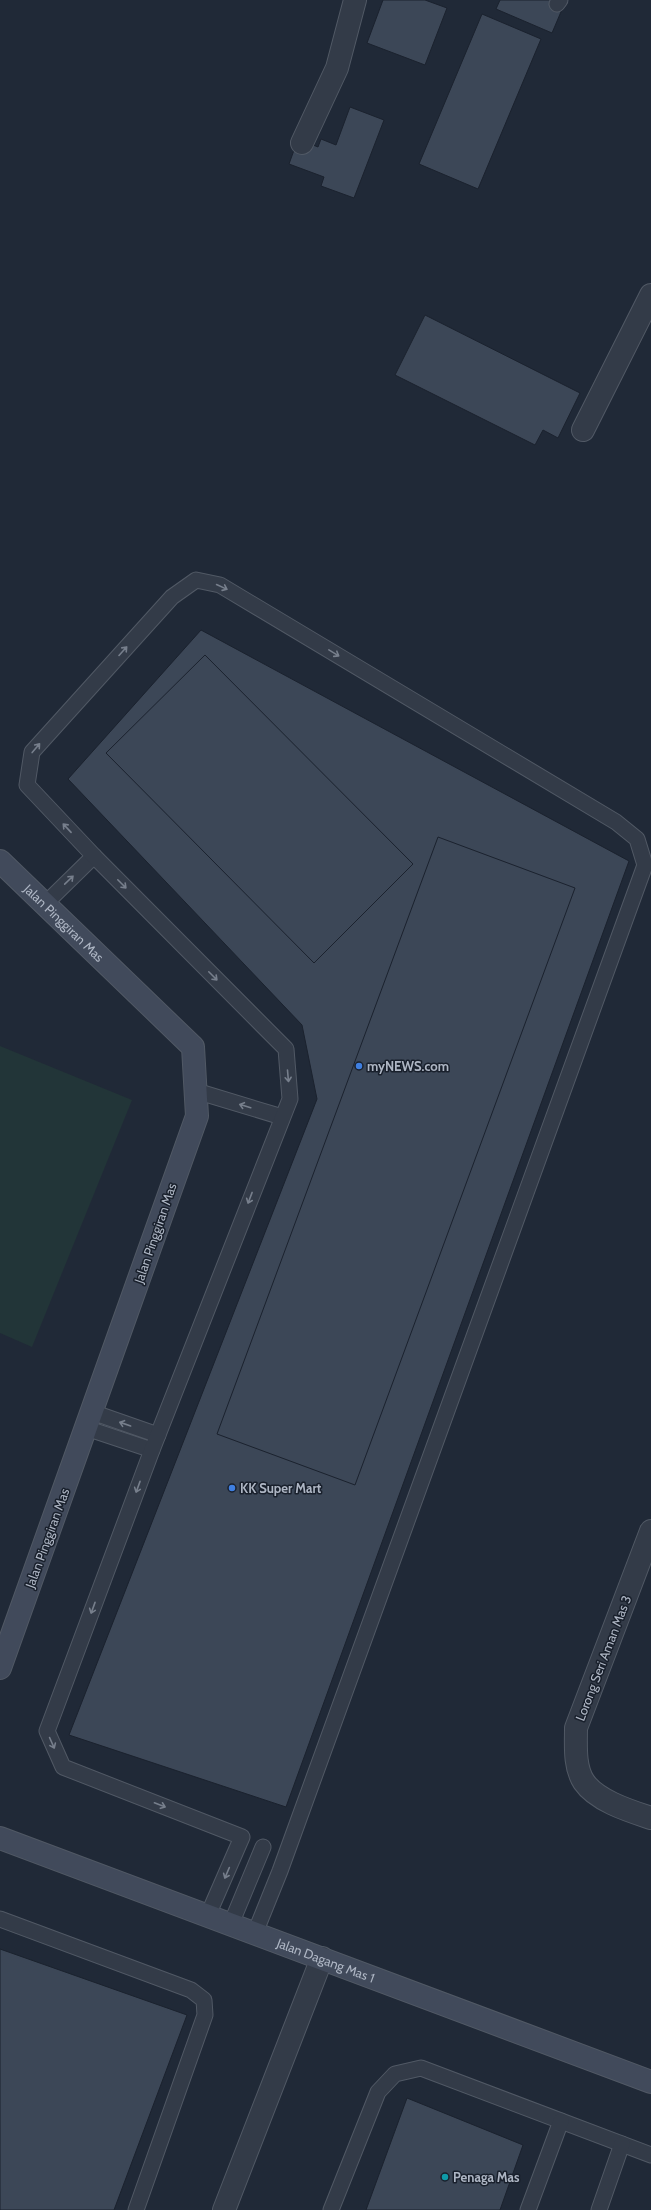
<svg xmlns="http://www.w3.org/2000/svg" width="651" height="2210" viewBox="0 0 651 2210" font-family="Cabin,sans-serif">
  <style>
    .green { fill: #223538 }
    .building { fill: #3c4757; stroke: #1b222e }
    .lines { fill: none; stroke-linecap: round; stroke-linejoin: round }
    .lane-casing { stroke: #515965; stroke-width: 17 }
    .street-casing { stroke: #515965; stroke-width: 24 }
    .secondary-casing { stroke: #515965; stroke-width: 24 }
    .lane { stroke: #333b48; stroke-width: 15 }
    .street { stroke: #333b48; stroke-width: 22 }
    .secondary { stroke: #414a5b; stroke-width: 22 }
    .oneway { stroke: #777f8c }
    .shop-dot { fill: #3f7fe0; stroke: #19202c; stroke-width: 1.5 }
    .culture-dot { fill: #0f9aa8; stroke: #19202c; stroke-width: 1.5 }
    .labels { text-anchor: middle; stroke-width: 3; stroke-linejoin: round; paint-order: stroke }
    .street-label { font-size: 13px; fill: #aeb6c4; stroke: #19202c }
    .poi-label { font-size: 13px; font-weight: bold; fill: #aeb6c4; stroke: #19202c; text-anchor: start }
  </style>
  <rect width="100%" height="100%" fill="#202937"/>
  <polygon class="green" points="0,1046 132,1100 32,1347 0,1333"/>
  <g class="building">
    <polygon points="383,0 425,0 447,8 425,65 367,43"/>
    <polygon points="500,0 566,0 552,33 496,9"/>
    <polygon points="482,14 541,39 478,189 419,164"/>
    <polygon points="350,107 384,120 354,198 321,186 324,177 289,164 298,139 318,147 321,139 336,145"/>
    <polygon points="425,315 580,393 558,438 543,430 535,445 395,375"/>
    <polygon points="201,630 629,861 286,1807 69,1735 317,1099 302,1025 68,779"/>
    <polygon points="205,655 413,864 314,963 106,753"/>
    <polygon points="438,837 575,888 355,1485 217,1434"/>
    <polygon points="0,1949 187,2015 114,2210 0,2210"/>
    <polygon points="407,2098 523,2145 500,2210 366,2210"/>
  </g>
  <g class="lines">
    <g class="lane-casing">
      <g id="lane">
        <polyline points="557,4 560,0"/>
        <polyline points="45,904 94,856"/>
        <polyline points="196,1091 282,1117"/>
        <polyline points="92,1412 158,1435"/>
        <polyline points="86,1428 152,1450"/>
        <polyline points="208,1915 242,1837 63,1767 47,1731 152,1450 290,1099 286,1049 94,856 27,785 32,752 172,597 196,580 220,585 616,822 637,839 645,865 280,1871 255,1933"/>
        <polyline points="0,1919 191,1990 204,2000 205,2015 136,2210"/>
        <polyline points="231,1924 263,1847"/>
        <polyline points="331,2210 378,2092 395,2074 421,2068 651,2155"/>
        <polyline points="528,2210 561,2121"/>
        <polyline points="599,2210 622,2144"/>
      </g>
    </g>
    <g class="street-casing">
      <g id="street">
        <polyline points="302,143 337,68 355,0"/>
        <polyline points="583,430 651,295"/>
        <path d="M651,1531L576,1728C576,1745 574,1767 584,1782C597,1801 630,1811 651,1818"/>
        <polyline points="224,2210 322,1958"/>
      </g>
    </g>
    <g class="secondary-casing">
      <g id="secondary">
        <path id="s1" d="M0,861L193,1047L197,1116L0,1668"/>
        <path id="s2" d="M0,1838L651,2082"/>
      </g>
    </g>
    <use href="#lane" class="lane"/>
    <use href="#street" class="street"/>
    <use href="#secondary" class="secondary"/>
  </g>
  <defs><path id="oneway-shaft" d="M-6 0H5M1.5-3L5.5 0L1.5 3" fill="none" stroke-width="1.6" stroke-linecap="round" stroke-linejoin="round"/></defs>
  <g class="oneway">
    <use href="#oneway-shaft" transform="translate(222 587) rotate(25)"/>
    <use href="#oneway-shaft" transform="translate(123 651) rotate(-48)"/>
    <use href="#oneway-shaft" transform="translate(334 653) rotate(31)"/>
    <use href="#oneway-shaft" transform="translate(36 748) rotate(-50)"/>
    <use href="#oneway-shaft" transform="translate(67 828) rotate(-133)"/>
    <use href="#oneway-shaft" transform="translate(69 880) rotate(-44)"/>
    <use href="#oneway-shaft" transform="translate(122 884) rotate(45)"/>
    <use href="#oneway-shaft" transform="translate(213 976) rotate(45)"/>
    <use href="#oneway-shaft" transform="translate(288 1076) rotate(85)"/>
    <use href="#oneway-shaft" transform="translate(245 1106) rotate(-163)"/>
    <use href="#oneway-shaft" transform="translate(250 1198) rotate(111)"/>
    <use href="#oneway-shaft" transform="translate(125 1424) rotate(-161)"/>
    <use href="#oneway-shaft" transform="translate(138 1487) rotate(110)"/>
    <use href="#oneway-shaft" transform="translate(93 1608) rotate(110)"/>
    <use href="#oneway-shaft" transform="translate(52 1743) rotate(66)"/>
    <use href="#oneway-shaft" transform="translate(160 1805) rotate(21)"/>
    <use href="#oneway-shaft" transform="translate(227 1873) rotate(113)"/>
  </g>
  <g class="shop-dot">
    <circle cx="359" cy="1066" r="4"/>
    <circle cx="232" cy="1488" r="4"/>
  </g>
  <circle class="culture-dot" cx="445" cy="2177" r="4"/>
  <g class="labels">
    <g class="street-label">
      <text dy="5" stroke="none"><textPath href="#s1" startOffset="89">Jalan Pinggiran Mas</textPath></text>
      <text transform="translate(155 1233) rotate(-71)" y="5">Jalan Pinggiran Mas</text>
      <text transform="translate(47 1538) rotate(-70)" y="5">Jalan Pinggiran Mas</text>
      <text transform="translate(603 1658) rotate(-69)" y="5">Lorong Seri Aman Mas 3</text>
      <text dy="5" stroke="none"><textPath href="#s2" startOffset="348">Jalan Dagang Mas 1</textPath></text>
    </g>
    <g class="poi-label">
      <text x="367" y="1071">myNEWS.com</text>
      <text x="240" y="1493">KK Super Mart</text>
      <text x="453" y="2182">Penaga Mas</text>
    </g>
  </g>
</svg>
